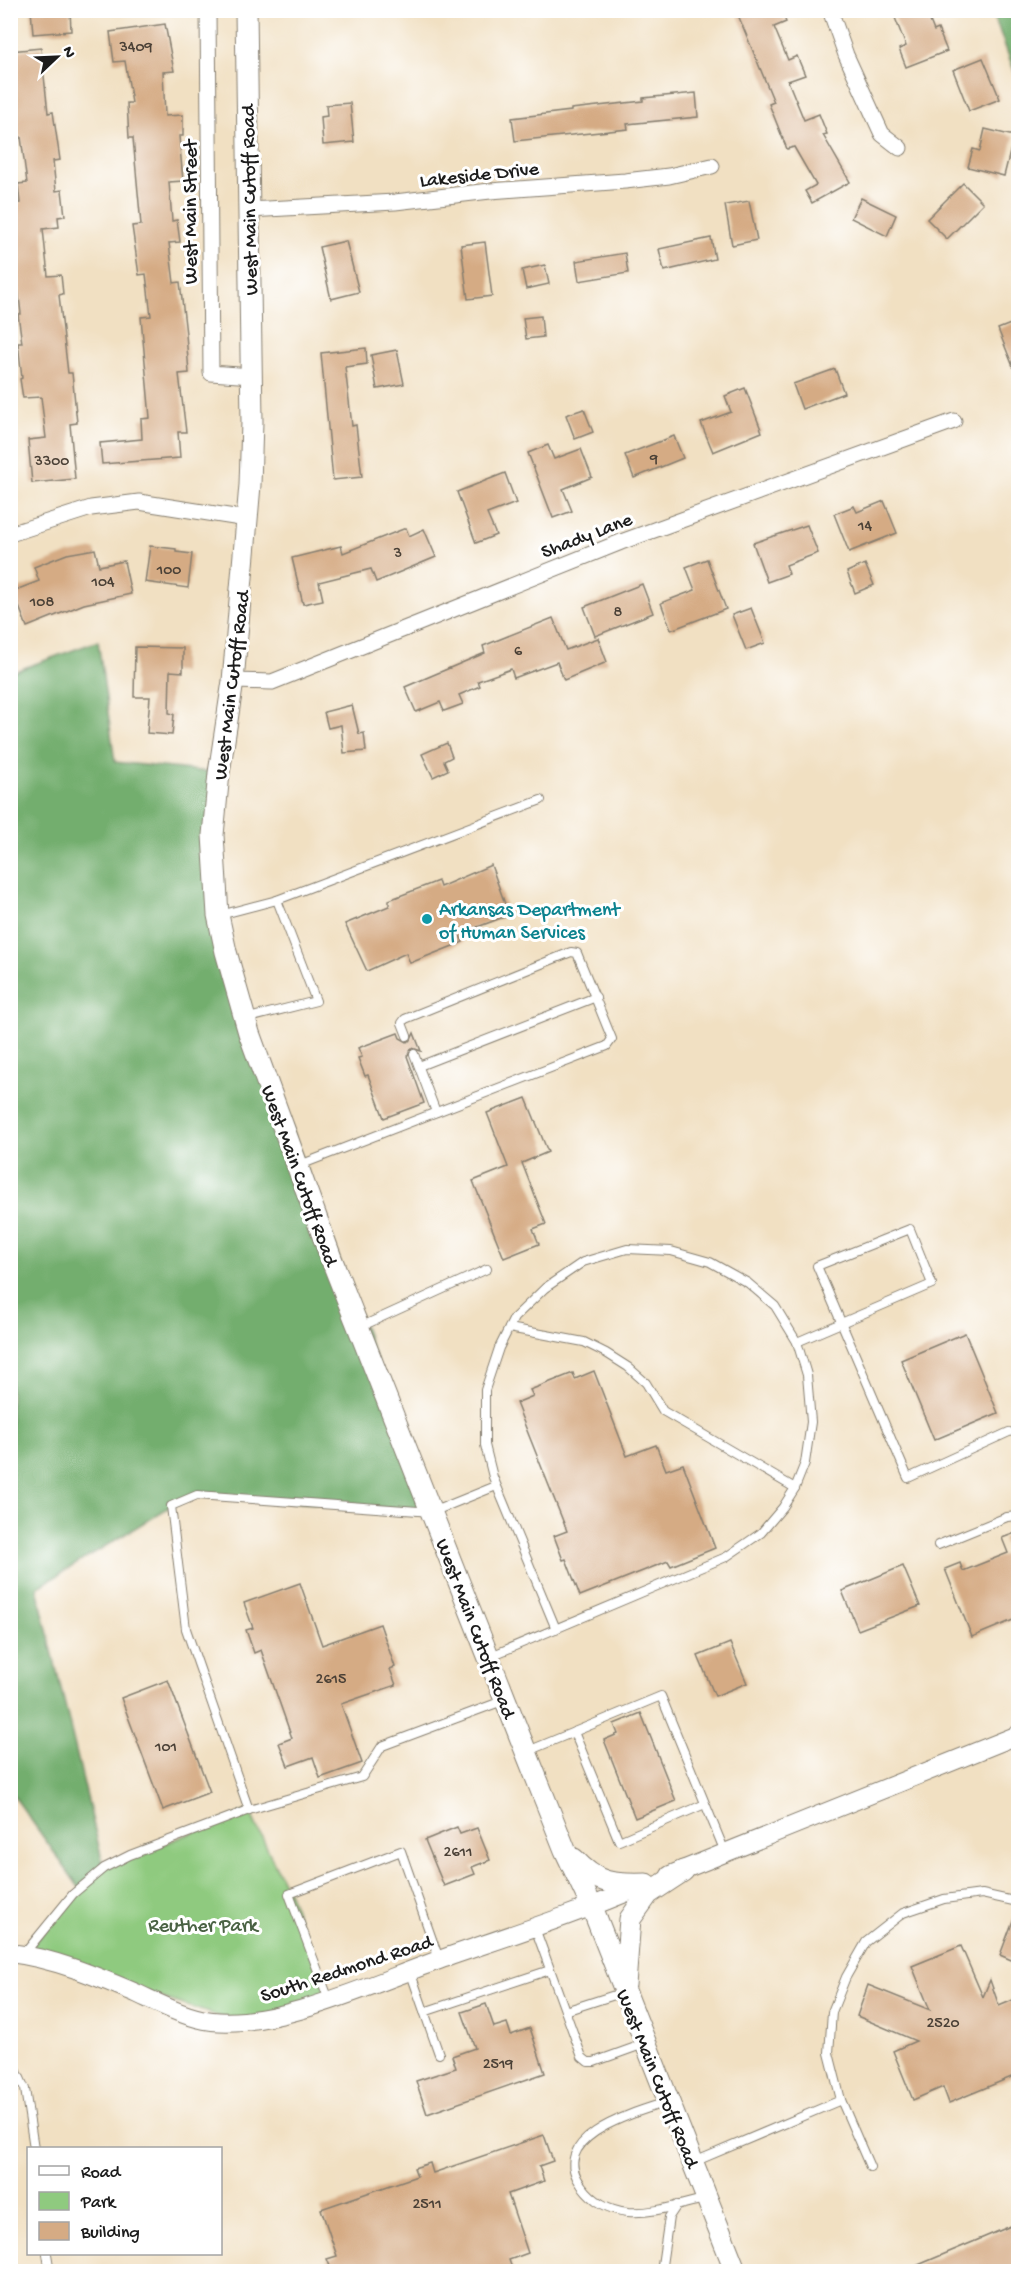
<svg xmlns="http://www.w3.org/2000/svg" width="1029" height="2282" viewBox="0 0 1029 2282" font-family="'Gochi Hand',sans-serif">
  <style>
    .green { fill: #8fca7f; stroke: #56734e; stroke-width: 1.5 }
    .forest { fill: #73ae6e; stroke: #486545; stroke-width: 1.5 }
    .building { fill: #d5ab84 }
    .lines { fill: none; stroke-linecap: round; stroke-linejoin: round }
    .service-casing { stroke: #867e6f; stroke-width: 10 }
    .minor-casing { stroke: #867e6f; stroke-width: 17 }
    .tertiary-casing { stroke: #867e6f; stroke-width: 20 }
    .secondary-casing { stroke: #867e6f; stroke-width: 23 }
    .service { stroke: #fff; stroke-width: 8 }
    .minor { stroke: #fff; stroke-width: 15 }
    .tertiary { stroke: #fff; stroke-width: 18 }
    .secondary { stroke: #fff; stroke-width: 21 }
    .culture-dot { fill: #0f9aa8; stroke: #fff; stroke-width: 2 }
    .labels { text-anchor: middle; stroke-width: 6; stroke-linejoin: round; paint-order: stroke }
    .number-label { font-size: 16px; fill: #4a4036 }
    .street-label { font-size: 20px; fill: #1c1c1c; stroke: #fff }
    .culture-label { font-size: 20px; fill: #0d838f; stroke: #fff; text-anchor: start }
    .park-label { font-size: 20px; fill: #4a6244; stroke: #fff }
  </style>
  <rect width="100%" height="100%" fill="#fff"/>
  <filter id="ink" filterUnits="userSpaceOnUse"><feTurbulence type="fractalNoise" baseFrequency=".0167" numOctaves="2"/><feDisplacementMap in="SourceGraphic" scale="12" xChannelSelector="R" yChannelSelector="G"/><feConvolveMatrix kernelMatrix="1 2 1 2 8 2 1 2 1" color-interpolation-filters="sRGB"/></filter>
  <filter id="wash" filterUnits="userSpaceOnUse"><feTurbulence type="fractalNoise" baseFrequency=".008" numOctaves="4" result="noise"/><feDisplacementMap in="SourceGraphic" scale="24" xChannelSelector="R" yChannelSelector="G"/><feGaussianBlur stdDeviation="1.35" result="paint"/><feColorMatrix in="noise" values="0 0 0 0 0 0 0 0 0 0 0 0 0 0 0 0 0 1.4 0 .05"/><feComposite in="paint" operator="in"/></filter>
  <g filter="url(#wash)">
    <rect width="100%" height="100%" fill="#f1e0c2"/>
    <polygon class="green" points="249,1810 289,1894 329,2000 237,2022 24,1954 81,1890 104,1868"/>
    <g class="forest">
      <polygon points="992,11 1018,11 1018,81"/>
      <polygon points="98,641 115,762 219,773 226,952 432,1512 197,1495 171,1506 37,1588 104,1868 81,1890 11,1792 10,673"/>
    </g>
    <g id="blocks">
      <g class="building">
        <polygon points="31,10 70,10 71,31 33,34"/>
        <polygon points="736,10 781,10 786,22 774,27 788,60 797,56 805,75 788,81 804,120 819,114 827,134 823,135 850,182 812,203 805,191 816,185 794,147 787,149 769,104 774,102"/>
        <polygon points="892,10 926,11 934,31 938,29 947,51 906,67 899,49 906,46"/>
        <polygon points="165,24 174,71 163,72 165,116 183,115 183,136 179,136 183,181 169,182 172,221 177,220 180,242 169,243 174,283 180,282 186,334 189,373 179,374 186,432 178,432 180,458 102,464 100,443 142,439 141,419 150,418 141,317 151,316 146,274 139,275 132,226 141,225 133,138 129,138 127,103 132,103 125,61 114,62 110,32"/>
        <polygon points="41,48 48,113 53,112 60,160 53,161 56,191 62,190 65,216 58,217 59,227 43,229 48,276 61,275 63,294 59,295 68,373 72,373 77,423 70,424 75,479 32,483 28,440 46,438 41,397 23,398 20,379 22,378 18,343 22,343 18,314 21,314 15,261 10,261 10,247 12,247 10,204 20,203 18,184 27,183 21,137 12,138 10,131 10,51"/>
        <polygon points="983,58 1000,99 969,111 953,70"/>
        <polygon points="696,93 698,117 627,124 628,129 515,141 512,118 571,111 571,109 643,101 643,98"/>
        <polygon points="350,103 354,142 323,145 321,117 327,116 326,105"/>
        <polygon points="985,129 1014,136 1004,176 968,167 973,149 980,151"/>
        <polygon points="963,183 983,203 947,239 927,219"/>
        <polygon points="861,198 896,215 887,236 851,218"/>
        <polygon points="749,201 757,240 732,245 725,205"/>
        <polygon points="711,238 715,259 664,271 659,249"/>
        <polygon points="346,241 359,292 331,299 319,247"/>
        <polygon points="485,242 492,296 468,299 461,245"/>
        <polygon points="625,253 628,273 579,281 576,261"/>
        <polygon points="545,265 549,284 526,289 522,270"/>
        <polygon points="541,316 543,337 526,339 523,318"/>
        <polygon points="1018,321 1018,379 998,329"/>
        <polygon points="366,348 367,364 345,367 352,426 356,425 362,477 333,480 321,353"/>
        <polygon points="397,350 404,384 377,389 371,355"/>
        <polygon points="835,369 844,393 802,409 793,384"/>
        <polygon points="745,388 762,432 713,452 701,423 731,412 725,396"/>
        <polygon points="584,409 593,432 575,439 566,415"/>
        <polygon points="674,436 683,458 634,478 625,455"/>
        <polygon points="548,445 554,459 581,449 592,477 563,489 572,511 553,518 528,453"/>
        <polygon points="505,473 516,503 487,514 496,535 476,543 457,492"/>
        <polygon points="884,501 897,533 849,552 834,514 854,506 857,512"/>
        <polygon points="807,525 818,553 786,565 789,574 767,582 753,543"/>
        <polygon points="406,528 409,536 424,529 436,557 376,582 371,569 319,582 323,600 303,604 292,558 341,546 343,553"/>
        <polygon points="150,546 176,549 176,552 192,554 188,588 145,582"/>
        <polygon points="95,549 99,566 124,561 131,594 84,604 27,627 13,591 39,581 34,567 67,554"/>
        <polygon points="707,559 726,609 671,630 661,603 695,590 686,567"/>
        <polygon points="865,564 874,585 855,593 847,572"/>
        <polygon points="642,584 653,613 595,636 584,607"/>
        <polygon points="751,608 765,643 746,650 732,615"/>
        <polygon points="553,618 566,650 598,638 607,662 564,680 557,662 514,678 511,669 478,681 480,686 459,695 463,704 444,711 440,702 416,712 405,687 485,653 483,646"/>
        <polygon points="135,647 183,648 183,672 170,671 169,713 174,714 172,735 147,733 150,697 134,697"/>
        <polygon points="352,705 359,734 364,733 366,751 344,753 341,725 328,728 324,712"/>
        <polygon points="447,743 452,757 444,761 448,770 433,777 422,754"/>
        <polygon points="491,865 509,915 459,934 463,942 410,963 406,953 367,971 345,924 389,906 389,900 438,881 440,887"/>
        <polygon points="398,1033 400,1038 407,1042 411,1040 414,1033 421,1051 412,1048 407,1056 424,1103 384,1118 368,1075 365,1076 358,1058 362,1057 358,1048"/>
        <polygon points="526,1098 548,1152 522,1163 546,1224 533,1229 539,1244 504,1258 473,1181 508,1167 487,1113"/>
        <polygon points="965,1333 998,1413 934,1440 901,1360"/>
        <polygon points="594,1371 627,1456 656,1445 666,1470 683,1464 715,1548 671,1566 668,1561 580,1596 566,1559 563,1560 554,1536 567,1531 516,1403 533,1396 530,1390 573,1373 575,1379"/>
        <polygon points="1018,1532 1018,1618 972,1637 945,1569 960,1563 963,1571 1008,1553 1002,1538"/>
        <polygon points="903,1566 920,1606 858,1630 842,1591"/>
        <polygon points="300,1583 322,1645 380,1624 395,1667 390,1669 396,1685 341,1704 362,1763 320,1778 313,1757 288,1766 279,1743 292,1738 261,1650 254,1653 246,1630 253,1628 244,1603"/>
        <polygon points="730,1643 747,1683 715,1696 698,1656"/>
        <polygon points="168,1680 210,1792 163,1810 121,1698"/>
        <polygon points="641,1713 676,1801 635,1818 604,1740 618,1734 614,1724"/>
        <polygon points="457,1827 460,1834 477,1828 490,1860 472,1867 475,1874 444,1886 425,1840"/>
        <polygon points="1017,1910 1018,1910 1018,1963 1000,1955"/>
        <polygon points="961,1946 983,1997 990,1980 999,2006 1018,1998 1018,2063 1014,2076 949,2103 943,2087 913,2100 893,2051 916,2041 857,2016 868,1985 930,2010 912,1966"/>
        <polygon points="486,2004 494,2027 507,2023 511,2035 530,2028 545,2073 427,2114 416,2081 456,2068 452,2056 475,2048 462,2012"/>
        <polygon points="544,2135 553,2161 539,2166 544,2181 508,2194 528,2253 509,2260 513,2271 332,2271 327,2259 337,2256 321,2209 417,2176 414,2168 430,2163 433,2173"/>
        <polygon points="1018,2223 1018,2271 904,2271"/>
      </g>
    </g>
  </g>
  <g filter="url(#ink)">
    <use href="#blocks" fill-opacity="0" stroke="#867e6f" stroke-width="1.5"/>
    <g class="lines">
      <g class="service-casing">
        <g id="service">
          <polyline points="220,915 277,900 541,800"/>
          <polyline points="245,1019 316,1001 277,900"/>
          <polyline points="414,1054 436,1112"/>
          <polyline points="419,1066 596,997"/>
          <polyline points="300,1165 607,1046 612,1039 577,953 571,952 405,1019 402,1023 407,1036"/>
          <polyline points="360,1327 487,1269"/>
          <polyline points="509,1328 584,1342 606,1353 628,1367 646,1383 663,1411 795,1488"/>
          <polyline points="797,1342 932,1284 910,1229 817,1266 908,1478 1009,1432"/>
          <polyline points="496,1486 432,1512 197,1495 171,1506 186,1629 249,1810 362,1777 382,1746 505,1700"/>
          <polyline points="938,1545 1007,1517 1018,1516"/>
          <polyline points="491,1656 726,1557 761,1533 783,1507 795,1488 805,1463 811,1422 807,1375 797,1342 775,1306 748,1283 710,1262 671,1251 627,1249 583,1262 545,1288 514,1318 499,1348 485,1390 485,1445 493,1477 556,1629"/>
          <polyline points="574,1732 619,1841 705,1804"/>
          <polyline points="528,1751 661,1696 725,1852"/>
          <polyline points="535,1928 582,2057 588,2062 594,2062 644,2044"/>
          <polyline points="24,1954 73,1894 104,1868 130,1855 249,1810"/>
          <polyline points="410,1971 439,2054"/>
          <polyline points="329,2000 289,1894 401,1851 439,1959"/>
          <polyline points="565,2011 624,1992"/>
          <polyline points="424,2012 550,1970"/>
          <polyline points="10,2056 25,2089 34,2148"/>
          <path d="M667,2102C636,2112 545,2137 582,2186C593,2201 609,2210 628,2212C654,2214 680,2204 705,2199"/>
          <polyline points="694,2162 841,2100"/>
          <polyline points="870,2167 841,2100 829,2053 832,2012 846,1977 866,1942 903,1913 944,1899 982,1894 1018,1902"/>
          <polyline points="47,2254 50,2272"/>
          <polyline points="661,2272 669,2217 677,2205"/>
        </g>
      </g>
      <g class="minor-casing">
        <g id="minor">
          <polyline points="208,10 211,373 252,376"/>
          <polyline points="830,10 846,55 882,134 900,148"/>
          <polyline points="249,210 395,202 490,191 625,181 669,176 712,166"/>
          <polyline points="10,534 91,508 139,502 247,519"/>
          <polyline points="233,681 272,682 621,542 954,421"/>
        </g>
      </g>
      <g class="tertiary-casing">
        <g id="tertiary">
          <polyline points="670,1875 1018,1735"/>
          <path d="M10,1953C53,1958 96,1976 136,1993C160,2004 186,2018 212,2021C280,2028 374,1983 439,1960C508,1936 577,1914 644,1885"/>
        </g>
      </g>
      <g class="secondary-casing">
        <g id="secondary">
          <polyline points="246,10 252,422 250,485 233,681 219,773 213,835 218,915 226,952 249,1033 331,1258 526,1752 565,1850 592,1907 736,2272"/>
          <path d="M574,1859C597,1884 613,1885 646,1884"/>
          <polyline points="625,1985 630,1919 648,1894 683,1871"/>
        </g>
      </g>
      <use href="#service" class="service"/>
      <use href="#minor" class="minor"/>
      <use href="#tertiary" class="tertiary"/>
      <use href="#secondary" class="secondary"/>
    </g>
  </g>
  <circle class="culture-dot" cx="427" cy="919" r="6"/>
  <g class="labels">
    <g class="number-label">
      <text x="136" y="51">3409</text>
      <text x="654" y="463">9</text>
      <text x="52" y="465">3300</text>
      <text x="865" y="530">14</text>
      <text x="398" y="557">3</text>
      <text x="169" y="574">100</text>
      <text x="103" y="586">104</text>
      <text x="42" y="606">108</text>
      <text x="618" y="616">8</text>
      <text x="518" y="655">6</text>
      <text x="331" y="1683">2615</text>
      <text x="166" y="1751">101</text>
      <text x="458" y="1856">2611</text>
      <text x="943" y="2027">2520</text>
      <text x="498" y="2068">2519</text>
      <text x="427" y="2208">2511</text>
    </g>
    <g class="street-label">
      <text transform="translate(479 173) rotate(-6)" y="7">Lakeside Drive</text>
      <text transform="translate(248 200) rotate(-91)" y="7">West Main Cutoff Road</text>
      <text transform="translate(189 212) rotate(-90)" y="7">West Main Street</text>
      <text transform="translate(586 534) rotate(-21)" y="7">Shady Lane</text>
      <text transform="translate(230 685) rotate(-83)" y="7">West Main Cutoff Road</text>
      <text transform="translate(301 1175) rotate(70)" y="7">West Main Cutoff Road</text>
      <text transform="translate(477 1628) rotate(69)" y="7">West Main Cutoff Road</text>
      <text transform="translate(346 1967) rotate(-18)" y="7">South Redmond Road</text>
      <text transform="translate(659 2078) rotate(68)" y="7">West Main Cutoff Road</text>
    </g>
    <g class="culture-label">
      <text x="439" y="915">Arkansas Department<tspan x="439" dy="23">of Human Services</tspan></text>
    </g>
    <g class="park-label">
      <text x="203" y="1931">Reuther Park</text>
    </g>
  </g>
  <rect width="1029" height="2282" fill="none" stroke="#fff" stroke-width="36"/>
  <rect x="27" y="2147" width="195" height="108" fill="#ffffff" stroke="#a4a4a4" stroke-width="1.5"/>
  <rect x="39" y="2166" width="30" height="9" fill="#ffffff" stroke="#a4a4a4" stroke-width="1.5"/>
  <text x="81" y="2177" font-size="18" fill="#1c1c1c">Road</text>
  <rect x="39" y="2192" width="30" height="18" fill="#8fca7f" stroke="#a4a4a4" stroke-width="1.5"/>
  <text x="81" y="2207" font-size="18" fill="#1c1c1c">Park</text>
  <rect x="39" y="2222" width="30" height="18" fill="#d5ab84" stroke="#a4a4a4" stroke-width="1.5"/>
  <text x="81" y="2237" font-size="18" fill="#1c1c1c">Building</text>
  <g transform="translate(57 57) rotate(67)" stroke="#ffffff" stroke-width="4.5" paint-order="stroke">
  <path d="M0-4.5L10 22L0 15L-10 22Z" fill="#1c1c1c"/>
  <text y="-9" font-size="16" font-weight="bold" text-anchor="middle" fill="#1c1c1c">N</text>
  </g>
</svg>
